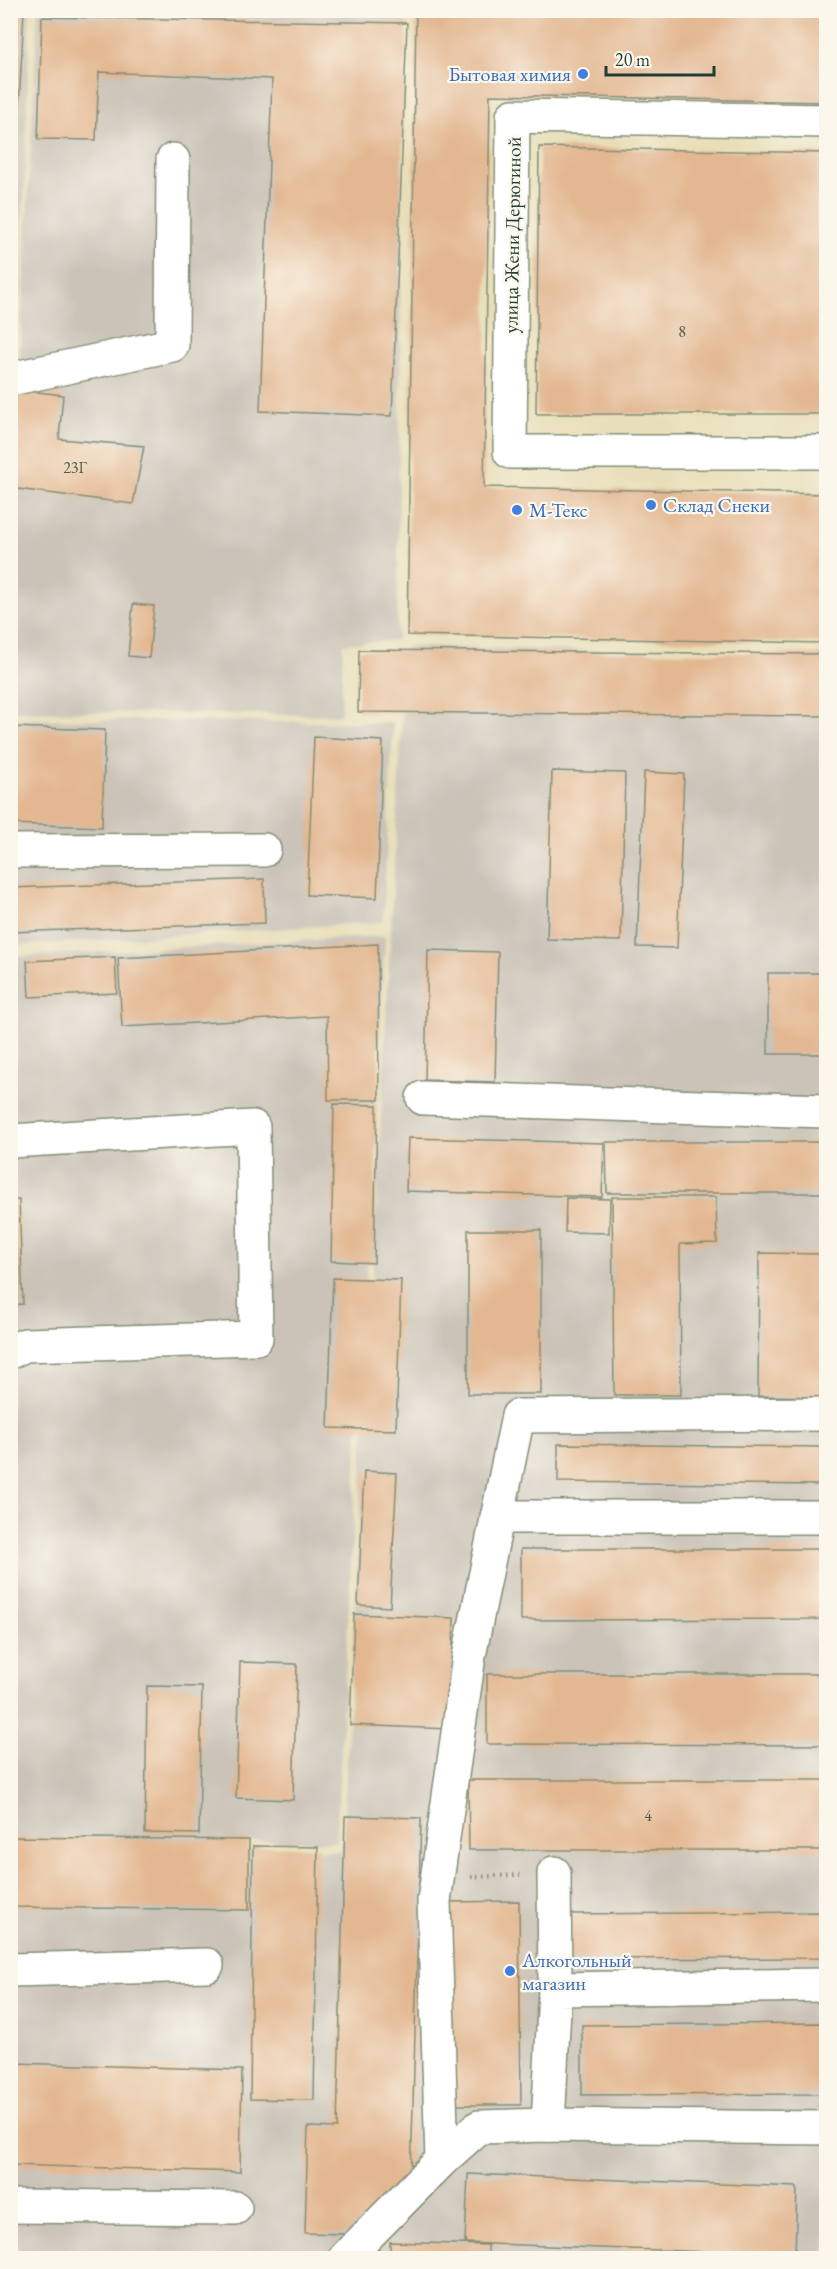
<svg xmlns="http://www.w3.org/2000/svg" width="837" height="2269" viewBox="0 0 837 2269" font-family="'EB Garamond',serif">
  <style>
    .industrial { fill: #cbc3b8 }
    .building { fill: #e3b791 }
    .lines { fill: none; stroke-linecap: round; stroke-linejoin: round }
    .minor-casing { stroke: #848e77; stroke-width: 36 }
    .path { stroke: #848e77; stroke-width: 4; stroke-dasharray: 1.5 4.5; stroke-linecap: butt }
    .minor { stroke: #fff; stroke-width: 33 }
    .shop-dot { fill: #3f7fe0; stroke: #fbf7ec; stroke-width: 2 }
    .labels { text-anchor: middle; stroke-width: 4.5; stroke-linejoin: round; paint-order: stroke }
    .number-label { font-size: 16px; fill: #505c4b }
    .shop-label { font-size: 20px; fill: #366cbe; stroke: #fbf7ec; text-anchor: start }
    .street-label { font-size: 20px; fill: #1f3d34; stroke: #fbf7ec }
  </style>
  <rect width="100%" height="100%" fill="#fbf7ec"/>
  <filter id="ink" filterUnits="userSpaceOnUse"><feTurbulence type="fractalNoise" baseFrequency=".0167" numOctaves="2"/><feDisplacementMap in="SourceGraphic" scale="12" xChannelSelector="R" yChannelSelector="G"/><feConvolveMatrix kernelMatrix="1 2 1 2 8 2 1 2 1" color-interpolation-filters="sRGB"/></filter>
  <filter id="wash" filterUnits="userSpaceOnUse"><feTurbulence type="fractalNoise" baseFrequency=".008" numOctaves="4" result="noise"/><feDisplacementMap in="SourceGraphic" scale="24" xChannelSelector="R" yChannelSelector="G"/><feGaussianBlur stdDeviation="1.35" result="paint"/><feColorMatrix in="noise" values="0 0 0 0 0 0 0 0 0 0 0 0 0 0 0 0 0 1.4 0 .05"/><feComposite in="paint" operator="in"/></filter>
  <g filter="url(#wash)">
    <rect width="100%" height="100%" fill="#e8dfba"/>
    <g class="industrial">
      <polygon points="10,11 30,11 25,178 14,361 10,361"/>
      <polygon points="38,11 404,11 397,640 343,644 341,715 11,711 10,370 19,369"/>
      <polygon points="406,646 826,657 826,2258 11,2258 11,1849 342,1851"/>
      <polygon points="11,719 393,723 383,922 11,946"/>
      <polygon points="385,936 336,1842 11,1838 11,957"/>
    </g>
    <g id="blocks">
      <g class="building">
        <polygon points="10,10 24,10 12,243 10,243"/>
        <polygon points="416,10 826,10 826,102 490,95 484,487 826,494 826,643 407,635"/>
        <polygon points="42,17 407,23 392,416 260,411 272,79 99,72 96,140 38,139"/>
        <polygon points="539,147 826,153 826,414 536,414"/>
        <polygon points="10,389 63,395 59,439 144,446 133,504 10,488"/>
        <polygon points="133,604 154,606 149,658 128,656"/>
        <polygon points="359,650 826,654 826,716 358,712"/>
        <polygon points="10,727 105,730 102,827 10,824"/>
        <polygon points="314,737 383,741 377,898 307,895"/>
        <polygon points="552,771 625,773 621,941 547,939"/>
        <polygon points="644,772 684,774 677,948 637,947"/>
        <polygon points="264,879 265,923 10,932 10,888"/>
        <polygon points="378,944 379,1100 328,1100 327,1016 122,1027 118,958"/>
        <polygon points="428,950 498,952 495,1082 425,1080"/>
        <polygon points="115,957 117,993 29,997 27,961"/>
        <rect x="768" y="973" width="58" height="81"/>
        <polygon points="10,1006 15,1033 10,1033"/>
        <polygon points="334,1104 377,1105 374,1263 331,1261"/>
        <polygon points="408,1138 604,1143 602,1197 406,1191"/>
        <polygon points="606,1142 826,1142 826,1193 607,1193"/>
        <polygon points="612,1197 716,1197 717,1243 680,1244 681,1395 614,1395"/>
        <polygon points="566,1198 610,1199 609,1233 565,1232"/>
        <polygon points="10,1200 19,1200 23,1304 10,1305"/>
        <rect x="468" y="1230" width="73" height="164"/>
        <polygon points="759,1253 824,1254 823,1397 758,1396"/>
        <polygon points="333,1278 401,1280 396,1430 328,1428"/>
        <polygon points="558,1444 826,1447 826,1485 558,1482"/>
        <polygon points="364,1471 397,1473 390,1607 358,1605"/>
        <polygon points="521,1549 826,1549 826,1619 521,1620"/>
        <polygon points="354,1614 454,1618 450,1729 350,1725"/>
        <polygon points="240,1662 297,1664 293,1800 236,1798"/>
        <polygon points="487,1674 826,1674 826,1745 487,1744"/>
        <polygon points="147,1686 202,1687 199,1834 145,1833"/>
        <polygon points="468,1780 826,1780 826,1850 469,1850"/>
        <polygon points="345,1816 421,1818 411,2176 345,2234 305,2233 308,2127 337,2128"/>
        <polygon points="10,1837 249,1840 249,1910 10,1907"/>
        <polygon points="253,1846 318,1847 314,2100 250,2099"/>
        <polygon points="519,1901 521,2105 453,2105 451,1902"/>
        <polygon points="826,1912 826,1958 569,1959 569,1914"/>
        <polygon points="826,2023 826,2094 582,2095 582,2025"/>
        <polygon points="14,2063 242,2070 240,2172 11,2165"/>
        <polygon points="468,2174 797,2187 795,2255 465,2243"/>
        <polygon points="390,2242 488,2245 488,2258 390,2258"/>
      </g>
    </g>
  </g>
  <g filter="url(#ink)">
    <use href="#blocks" fill-opacity="0" stroke="#848e77" stroke-width="1.5"/>
    <g class="lines">
      <g class="minor-casing">
        <g id="minor">
          <polyline points="826,121 513,116 510,452 826,452"/>
          <polyline points="10,379 172,345 173,160"/>
          <polyline points="10,851 264,850"/>
          <polyline points="423,1098 826,1111"/>
          <polyline points="10,1141 253,1127 256,1338 25,1345 10,1352"/>
          <polyline points="497,1517 826,1517"/>
          <polyline points="554,1873 555,1989"/>
          <polyline points="10,1970 207,1965"/>
          <polyline points="548,2125 555,1989 826,1985"/>
          <polyline points="442,2160 479,2127 548,2125 826,2128"/>
          <polyline points="10,2206 235,2208"/>
          <polyline points="345,2258 442,2160 434,1901 469,1656 518,1416 826,1414"/>
        </g>
      </g>
      <polyline class="path" points="471,1877 520,1875"/>
      <use href="#minor" class="minor"/>
    </g>
  </g>
  <g class="shop-dot">
    <circle cx="583" cy="74" r="6"/>
    <circle cx="651" cy="505" r="6"/>
    <circle cx="517" cy="510" r="6"/>
    <circle cx="510" cy="1971" r="6"/>
  </g>
  <g class="labels">
    <g class="number-label">
      <text x="682" y="337">8</text>
      <text x="75" y="473">23Г</text>
      <text x="648" y="1821">4</text>
    </g>
    <g class="shop-label">
      <text x="571" y="81" text-anchor="end">Бытовая химия</text>
      <text x="663" y="512">Склад Снеки</text>
      <text x="529" y="517">М-Текс</text>
      <text x="522" y="1967">Алкогольный<tspan x="522" dy="23">магазин</tspan></text>
    </g>
    <g class="street-label">
      <text transform="translate(512 235) rotate(-89)" y="7">улица Жени Дерюгиной</text>
    </g>
  </g>
  <rect width="837" height="2269" fill="none" stroke="#fbf7ec" stroke-width="36"/>
  <path d="M606 66v9h108v-9" fill="none" stroke="#1f3d34" stroke-width="3"/>
  <text x="615" y="66" font-size="18" fill="#1f3d34" stroke="#fbf7ec" stroke-width="4.5" paint-order="stroke">20 m</text>
</svg>
